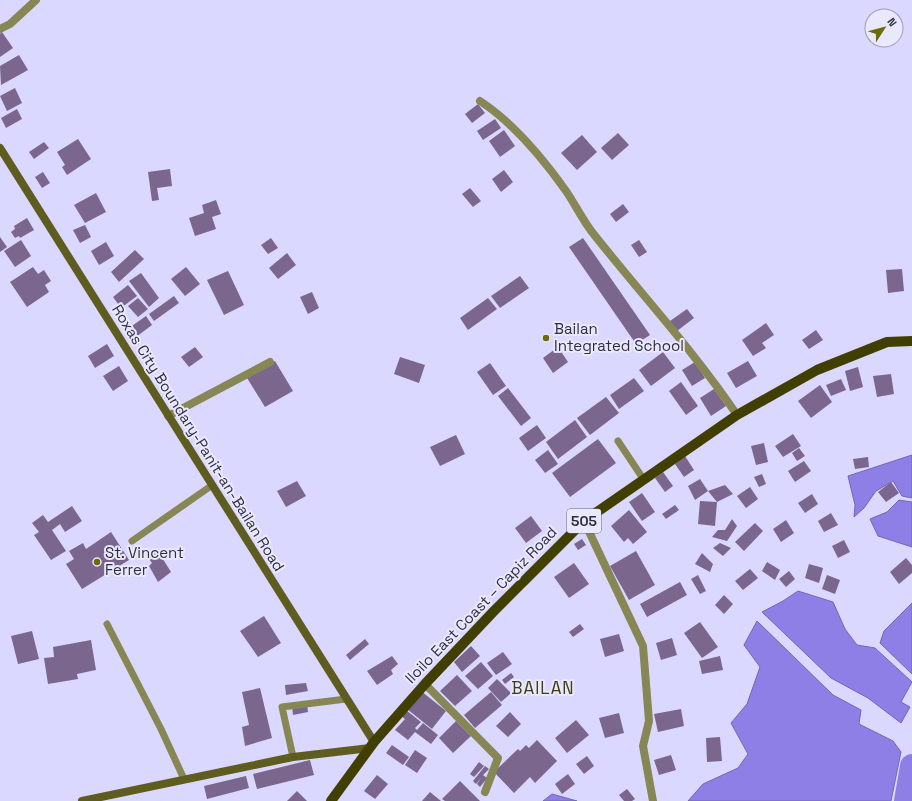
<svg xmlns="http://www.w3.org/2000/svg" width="912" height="801" viewBox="0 0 912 801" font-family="'Space Grotesk',sans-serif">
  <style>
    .water { fill: #8e7fe7; stroke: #7267b5 }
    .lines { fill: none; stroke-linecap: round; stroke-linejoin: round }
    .river { stroke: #8e7fe7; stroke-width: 24 }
    .building { fill: #7b668e }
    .lane { stroke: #878756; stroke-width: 7 }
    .street { stroke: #878756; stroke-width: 8 }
    .secondary { stroke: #5e5d1f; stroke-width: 8 }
    .primary { stroke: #413f00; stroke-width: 10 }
    .poi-dot { fill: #6d6b08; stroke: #e9e8fc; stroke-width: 1.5 }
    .labels { text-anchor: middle; stroke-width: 4; stroke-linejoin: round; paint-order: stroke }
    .shield { fill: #e9e8fc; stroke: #676678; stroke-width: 1 }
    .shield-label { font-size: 14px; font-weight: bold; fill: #2f2e40 }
    .poi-label { font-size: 15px; fill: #2f2e40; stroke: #e9e8fc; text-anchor: start }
    .street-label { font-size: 15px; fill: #2f2e40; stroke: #e9e8fc }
    .quarter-label { font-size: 17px; letter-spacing: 1px; fill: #3e3e14; stroke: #e9e8fc }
  </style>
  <rect width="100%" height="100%" fill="#dbd8ff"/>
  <g class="water">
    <polygon points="912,455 912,498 902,496 893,481 876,491 864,508 854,517 855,505 848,476"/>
    <polygon points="899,500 912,502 912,547 878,536 870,519 887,512"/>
    <polygon points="798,591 833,602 845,629 857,645 875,648 912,682 901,702 910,707 901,723 868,698 831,678 762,612 783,601"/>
    <polygon points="912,603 912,674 880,643 884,631"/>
    <polygon points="757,621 833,695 861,710 859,724 893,741 901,752 891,801 688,801 703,784 738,768 748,754 731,723 747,704 760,667 744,645"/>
    <polygon points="552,794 577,801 543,801"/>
  </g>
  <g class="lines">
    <polyline class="river" points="906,801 912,766"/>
  </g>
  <g class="building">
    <polygon points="2,32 13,48 0,57 0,34"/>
    <polygon points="19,55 28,70 1,85 0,66"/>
    <polygon points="15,88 22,103 7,111 0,96"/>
    <polygon points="478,104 485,113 472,123 465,114"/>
    <polygon points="17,109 22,119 6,128 1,118"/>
    <polygon points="495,119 501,128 483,140 477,131"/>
    <polygon points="504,130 515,146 500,157 489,141"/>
    <polygon points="618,133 629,145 612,160 601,148"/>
    <polygon points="582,135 597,152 577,170 561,153"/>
    <polygon points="78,139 91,159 67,175 62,167 65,165 57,152"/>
    <polygon points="44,142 49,148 34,159 29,152"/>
    <polygon points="170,169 172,186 157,188 159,200 152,201 148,172"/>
    <polygon points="504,170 513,182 501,192 492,179"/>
    <polygon points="43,172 50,183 42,188 35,177"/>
    <polygon points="470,188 481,201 473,207 462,194"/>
    <polygon points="96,193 106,212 85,223 74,205"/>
    <polygon points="216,200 221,214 212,217 216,229 195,236 189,218 204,213 202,205"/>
    <polygon points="623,204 629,212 616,222 610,214"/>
    <polygon points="27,218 34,230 20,238 19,236 15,238 11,232 15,229 14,226"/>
    <polygon points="85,225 91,237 80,243 73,230"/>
    <polygon points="0,237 7,247 0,252"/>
    <polygon points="271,238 278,248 268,254 261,245"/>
    <polygon points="583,238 650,335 636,344 569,247"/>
    <polygon points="21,240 31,256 15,267 4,251"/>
    <polygon points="639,240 647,252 639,257 631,245"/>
    <polygon points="106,242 114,256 99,265 91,251"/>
    <polygon points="135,250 144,259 119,282 111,272"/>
    <polygon points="287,253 296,265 278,279 269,268"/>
    <polygon points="33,267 38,274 44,270 51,281 45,285 49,292 27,307 10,282"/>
    <polygon points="186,267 200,284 185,296 171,279"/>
    <polygon points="902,269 904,291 888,293 886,270"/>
    <polygon points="228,271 244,305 224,315 207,280"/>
    <polygon points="141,273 159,298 149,307 129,281"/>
    <polygon points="520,276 529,288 500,308 491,296"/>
    <polygon points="128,285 137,296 121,308 113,297"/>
    <polygon points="312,292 319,308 308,314 300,297"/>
    <polygon points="174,296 179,303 154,321 149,314"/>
    <polygon points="138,298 148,309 138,317 128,306"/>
    <polygon points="488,298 497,309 468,330 460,318"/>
    <polygon points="687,309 694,318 677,331 670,321"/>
    <polygon points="146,316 152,325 136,337 129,328"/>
    <polygon points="766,323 774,335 762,343 766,348 753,356 742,340"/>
    <polygon points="816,330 823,340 809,349 802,340"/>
    <polygon points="107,344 114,356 95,368 88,356"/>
    <polygon points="195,347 203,357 189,367 181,357"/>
    <polygon points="558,347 568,362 553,373 543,358"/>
    <polygon points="663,352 675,368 651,386 639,370"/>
    <polygon points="400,357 425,365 419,383 394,374"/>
    <polygon points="275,361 293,391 265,407 247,378"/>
    <polygon points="748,361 757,376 736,388 727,373"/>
    <polygon points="695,362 705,378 692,386 682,370"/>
    <polygon points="490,363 506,386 493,395 477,372"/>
    <polygon points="119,366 128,381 113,391 103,376"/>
    <polygon points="858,367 863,387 850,391 845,371"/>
    <polygon points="891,374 894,394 877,397 873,376"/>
    <polygon points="634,378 644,391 619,409 610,395"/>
    <polygon points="841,379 846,390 831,396 826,385"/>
    <polygon points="681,382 698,406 686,415 669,391"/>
    <polygon points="820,385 832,402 811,418 798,401"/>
    <polygon points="508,388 531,418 521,426 498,396"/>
    <polygon points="714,389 726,406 711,416 700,398"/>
    <polygon points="606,397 619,413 590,435 577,418"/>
    <polygon points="575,420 587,437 558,459 546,442"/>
    <polygon points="537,425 546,438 528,451 519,438"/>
    <polygon points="793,434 801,446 783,457 775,446"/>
    <polygon points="456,435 465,454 440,466 430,447"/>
    <polygon points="598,439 616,463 570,497 552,473"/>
    <polygon points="764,443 768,462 756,465 751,446"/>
    <polygon points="799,448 805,456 797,461 792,453"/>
    <polygon points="548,450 558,464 545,473 535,460"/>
    <polygon points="685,456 694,470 684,477 675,464"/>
    <polygon points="868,457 869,467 855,469 853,459"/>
    <polygon points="804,461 811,471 795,482 788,471"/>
    <polygon points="663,472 673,486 665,492 655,478"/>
    <polygon points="762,474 766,484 759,487 754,477"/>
    <polygon points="700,479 708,491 695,500 688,486"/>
    <polygon points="297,481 306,496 286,507 277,491"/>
    <polygon points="891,482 899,493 886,502 878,492"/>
    <polygon points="725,485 733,494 717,502 715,526 698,524 700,501 717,502 708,491"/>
    <polygon points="750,487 758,499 746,508 737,496"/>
    <polygon points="642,493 655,512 642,521 629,502"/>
    <polygon points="812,494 818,504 805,513 798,503"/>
    <polygon points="675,505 679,510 666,519 662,514"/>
    <polygon points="72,506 82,521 65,532 60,524 52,530 66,551 51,560 34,535 39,532 32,523 43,515 48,522"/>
    <polygon points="629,510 647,532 633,544 628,538 624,542 611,526"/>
    <polygon points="831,513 838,525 824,532 818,521"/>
    <polygon points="531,516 542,531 526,543 515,528"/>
    <polygon points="732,519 737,526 727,541 712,537 718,530 725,530"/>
    <polygon points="786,520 794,533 781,542 773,529"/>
    <polygon points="755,523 763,531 744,551 735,542"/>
    <polygon points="111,532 129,560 82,589 66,564 74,559 69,551 83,543 86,549"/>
    <polygon points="582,539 586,545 578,550 574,544"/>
    <polygon points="844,540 850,552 838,558 832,546"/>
    <polygon points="720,543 731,548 723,556 713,548"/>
    <polygon points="156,548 171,572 158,582 149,566 152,563 146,555"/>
    <polygon points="636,551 655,585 629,600 610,566"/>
    <polygon points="702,553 713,564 710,572 695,564"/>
    <polygon points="906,558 912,565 912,573 899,584 890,572"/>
    <polygon points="767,562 780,570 775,580 762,571"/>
    <polygon points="574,563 589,584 569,598 554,577"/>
    <polygon points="809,564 823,568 819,583 805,578"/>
    <polygon points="750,569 758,578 743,590 735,581"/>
    <polygon points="789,571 795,579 786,587 779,579"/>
    <polygon points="698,575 706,591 700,594 691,579"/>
    <polygon points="827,575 840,580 835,594 822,589"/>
    <polygon points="680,582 687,595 647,617 640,604"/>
    <polygon points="724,595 733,604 724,614 715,605"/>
    <polygon points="264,616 281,643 258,657 240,631"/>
    <polygon points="700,622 718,647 702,658 684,633"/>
    <polygon points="580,624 584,629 573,637 569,632"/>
    <polygon points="32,631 39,659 18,664 11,636"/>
    <polygon points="619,634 624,651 605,657 600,639"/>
    <polygon points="672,638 677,655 661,660 656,643"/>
    <polygon points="365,639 369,644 350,660 346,655"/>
    <polygon points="91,640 96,670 77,674 78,679 48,684 44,658 54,657 53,647"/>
    <polygon points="471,646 480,656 462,672 454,662"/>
    <polygon points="503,652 512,664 496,675 487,663"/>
    <polygon points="392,656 398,664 391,670 393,674 377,685 367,671"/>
    <polygon points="720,656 723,670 702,674 699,661"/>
    <polygon points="481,662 493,676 478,689 465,676"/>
    <polygon points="511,673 514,677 505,684 502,680"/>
    <polygon points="457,675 472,691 455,706 440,691"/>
    <polygon points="497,679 511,693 501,702 488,688"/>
    <polygon points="306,683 308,691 286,695 285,685"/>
    <polygon points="260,688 272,738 245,746 242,727 249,725 242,692"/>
    <polygon points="421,691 446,711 432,729 407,709"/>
    <polygon points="491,692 502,705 475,728 464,715"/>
    <polygon points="307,704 308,712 293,715 292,706"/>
    <polygon points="681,709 684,726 658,732 654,714"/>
    <polygon points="406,710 421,722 415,728 417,730 423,723 438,735 431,744 415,732 408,740 395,730 405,719 401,716"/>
    <polygon points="510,712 521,724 508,737 496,726"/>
    <polygon points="619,713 624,733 605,738 599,718"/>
    <polygon points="576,720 589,735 567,753 555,738"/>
    <polygon points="456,721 471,736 453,753 439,738"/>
    <polygon points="720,737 722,761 707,762 706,738"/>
    <polygon points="537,740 557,761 535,783 530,777 514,793 494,772 518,749 520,751 526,745 529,748"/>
    <polygon points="392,745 409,757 403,765 386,753"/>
    <polygon points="415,750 427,758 417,773 405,765"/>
    <polygon points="671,755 676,770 659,775 654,760"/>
    <polygon points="587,756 594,766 584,774 576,764"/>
    <polygon points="310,760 314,775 257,789 253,774"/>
    <polygon points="479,762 484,766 474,777 470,774"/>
    <polygon points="485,766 489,769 483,775 487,778 480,787 477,784 481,778 476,784 473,781"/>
    <polygon points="568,774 575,784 562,794 555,784"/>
    <polygon points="377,775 388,784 375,799 364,791"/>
    <polygon points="246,776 249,788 207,799 204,786"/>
    <polygon points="460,781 480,801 445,801 442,799"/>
    <polygon points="627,789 635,799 632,801 624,801 619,795"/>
    <polygon points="297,791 307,801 287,801"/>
    <polygon points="430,792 441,801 422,801"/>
  </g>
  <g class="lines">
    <g class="lane">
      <polyline points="618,441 644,480"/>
      <polyline points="132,541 211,486"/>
      <polyline points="107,624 161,729 184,779"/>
      <polyline points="293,757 282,707 346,699"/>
    </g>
    <g class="street">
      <polyline points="0,29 10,24 36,0"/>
      <path d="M480,101C512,122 544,160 566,191C575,204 582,219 592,232C640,293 694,351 737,415"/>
      <polyline points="168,416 270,362"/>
      <polyline points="584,521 643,646 649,721 643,746 653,801"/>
      <polyline points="425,684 498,758 485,792"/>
    </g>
    <g class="secondary">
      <polyline points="0,148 374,742"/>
      <polyline points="82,801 293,757 370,748"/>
    </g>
    <polyline class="primary" points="331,801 374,742 425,684 493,612 584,521 737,415 817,370 887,342 912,341"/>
  </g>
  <g class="poi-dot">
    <circle cx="546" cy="338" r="4"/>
    <circle cx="97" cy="562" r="4"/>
  </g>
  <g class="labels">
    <rect class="shield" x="567" y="509" width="34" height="24" rx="3"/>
    <g class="shield-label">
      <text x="584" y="526">505</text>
    </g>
    <g class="poi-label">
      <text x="554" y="334">Bailan<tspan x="554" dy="17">Integrated School</tspan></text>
      <text x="105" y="558">St. Vincent<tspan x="105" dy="17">Ferrer</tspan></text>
    </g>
    <g class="street-label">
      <text transform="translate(198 438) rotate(58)" y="5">Roxas City Boundary-Panit-an-Bailan Road</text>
      <text transform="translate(481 605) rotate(-46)" y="5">Iloilo East Coast – Capiz Road</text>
    </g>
    <g class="quarter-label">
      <text x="543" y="694">BAILAN</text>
    </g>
  </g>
  <g transform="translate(884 28) rotate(54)"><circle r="19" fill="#e9e8fc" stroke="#9f9eb1"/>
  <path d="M0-3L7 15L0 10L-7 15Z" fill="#6d6b08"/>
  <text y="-6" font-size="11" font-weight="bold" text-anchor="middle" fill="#2f2e40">N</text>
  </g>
</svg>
